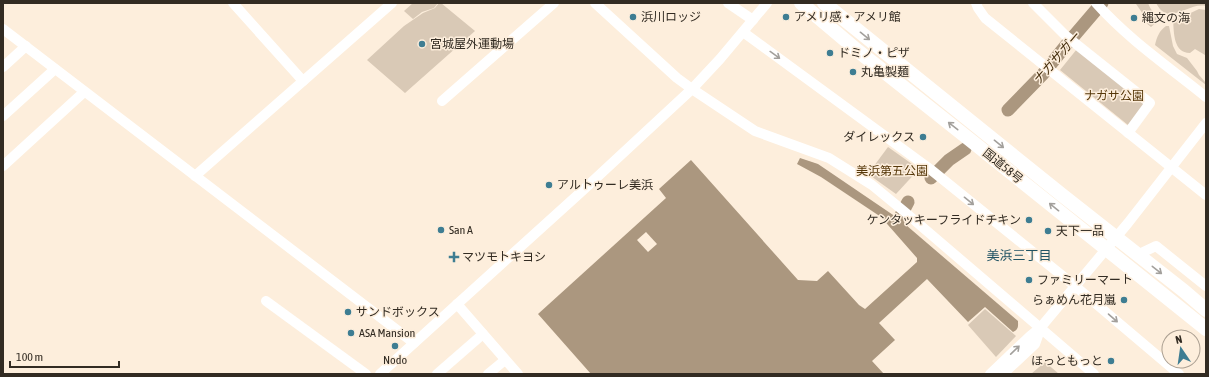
<svg xmlns="http://www.w3.org/2000/svg" width="1209" height="377" viewBox="0 0 1209 377" font-family="'Asap Condensed','Noto Sans JP',sans-serif">
  <style>
    .green { fill: #d9c9b6 }
    .water { fill: #ab977f }
    .pier { fill: #fdeedc }
    .lines { fill: none; stroke-linecap: round; stroke-linejoin: round }
    .river { stroke: #ab977f; stroke-width: 13 }
    .minor { stroke: #fff; stroke-width: 10 }
    .highway { stroke: #fff; stroke-width: 14 }
    .oneway { stroke: #a3a09c }
    .poi-dot { fill: #3e7d92; stroke: #fdeedc; stroke-width: 1.5 }
    .labels { text-anchor: middle; stroke-width: 3; stroke-linejoin: round; paint-order: stroke }
    .poi-label { font-size: 12px; fill: #322b22; stroke: #fdeedc; text-anchor: start }
    .park-label { font-size: 12px; fill: #553709; stroke: #fdeedc }
    .street-label { font-size: 12px; fill: #322b22; stroke: #fdeedc }
    .water-label { font-size: 13px; font-style: italic; fill: #452e0d; stroke: #fdeedc }
    .neighbourhood-label { font-size: 13px; fill: #215464; stroke: #fdeedc }
  </style>
  <rect width="100%" height="100%" fill="#fdeedc"/>
  <g class="green">
    <polygon points="413,3 438,3 434,8 422,12 413,19 404,11"/>
    <polygon points="439,3 441,3 475,31 405,93 367,60 404,26 423,13 435,8"/>
    <path d="M1138,3H1148C1151,11 1155,15 1163,18L1158,21L1151,27L1145,22L1143,14L1136,4Z"/>
    <path d="M1156,3H1206V6C1187,2 1169,28 1156,3Z"/>
    <path d="M1199,9L1206,10V54L1205,55L1195,49L1190,53C1173,53 1174,32 1173,19H1178Z"/>
    <path d="M1166,26H1169L1173,46L1177,54L1187,58L1197,71L1199,75L1206,83V85L1155,45C1157,37 1159,31 1166,26Z"/>
    <polygon points="1077,49 1144,102 1145,106 1128,125 1060,70"/>
    <polygon points="888,147 919,169 896,194 868,174"/>
    <polygon points="985,309 1016,336 996,357 968,325"/>
    <polygon points="1045,362 1059,374 1031,374"/>
  </g>
  <path class="water" d="M800,158L818,164L899,219L1018,321C1018,326 1019,329 1013,332L985,307L968,322L927,279L879,323L895,340L872,361L884,374H591L538,314L666,198L659,189L691,160L798,280L817,281L828,271L859,305L865,309L917,262V258L881,217L821,177L797,164Z"/>
  <polygon class="pier" points="646,232 657,244 648,252 637,240"/>
  <g class="lines">
    <g class="river">
      <polyline points="1008,110 1043,74 1067,44 1102,3"/>
      <polyline points="931,178 949,160 965,149"/>
      <polyline points="899,219 908,202"/>
    </g>
    <g class="minor">
      <polyline points="233,3 303,81"/>
      <polyline points="595,3 677,78 692,89 755,131 829,158 872,185 906,213 1094,374"/>
      <polyline points="728,3 753,20"/>
      <polyline points="976,3 978,8 985,18 1206,195"/>
      <polyline points="1033,3 1066,36 1150,103 1128,133"/>
      <path d="M1096,3C1128,39 1169,67 1206,97"/>
      <polyline points="3,29 414,343"/>
      <polyline points="743,32 930,169 1075,286 1179,374"/>
      <polyline points="3,67 26,46"/>
      <polyline points="442,101 554,3"/>
      <polyline points="3,116 55,69"/>
      <polyline points="3,166 84,92"/>
      <polyline points="195,176 392,3"/>
      <polyline points="1137,255 1156,246 1206,286"/>
      <polyline points="266,301 366,374"/>
      <polyline points="457,304 518,374"/>
      <polyline points="380,374 581,192 692,89 720,59 767,3"/>
      <polyline points="437,374 483,334"/>
      <polyline points="488,374 505,360"/>
      <polyline points="990,374 1030,336 1041,327 1128,223 1206,123"/>
      <polyline points="1003,374 1035,344 1041,327"/>
    </g>
    <g class="highway">
      <polyline points="801,3 858,51 979,147 1206,329"/>
      <polyline points="824,3 1062,195 1184,291 1206,310"/>
    </g>
  </g>
  <defs><path id="oneway-shaft" d="M-6 0H5M1.5-3L5.5 0L1.5 3" fill="none" stroke-width="1.6" stroke-linecap="round" stroke-linejoin="round"/></defs>
  <g class="oneway">
    <use href="#oneway-shaft" transform="translate(865 36) rotate(39)"/>
    <use href="#oneway-shaft" transform="translate(775 55) rotate(36)"/>
    <use href="#oneway-shaft" transform="translate(953 126) rotate(-142)"/>
    <use href="#oneway-shaft" transform="translate(999 144) rotate(39)"/>
    <use href="#oneway-shaft" transform="translate(969 201) rotate(39)"/>
    <use href="#oneway-shaft" transform="translate(1054 207) rotate(-141)"/>
    <use href="#oneway-shaft" transform="translate(1157 270) rotate(38)"/>
    <use href="#oneway-shaft" transform="translate(1113 318) rotate(41)"/>
    <use href="#oneway-shaft" transform="translate(1015 350) rotate(-44)"/>
  </g>
  <g class="poi-dot">
    <circle cx="633" cy="17" r="4"/>
    <circle cx="786" cy="17" r="4"/>
    <circle cx="1134" cy="18" r="4"/>
    <circle cx="422" cy="44" r="4"/>
    <circle cx="830" cy="53" r="4"/>
    <circle cx="853" cy="72" r="4"/>
    <circle cx="923" cy="137" r="4"/>
    <circle cx="549" cy="185" r="4"/>
    <circle cx="1029" cy="220" r="4"/>
    <circle cx="441" cy="230" r="4"/>
    <circle cx="1048" cy="231" r="4"/>
    <path d="M452 251h4v4h4v4h-4v4h-4v-4h-4v-4h4z"/>
    <circle cx="1029" cy="280" r="4"/>
    <circle cx="1124" cy="300" r="4"/>
    <circle cx="348" cy="312" r="4"/>
    <circle cx="351" cy="333" r="4"/>
    <circle cx="395" cy="346" r="4"/>
    <circle cx="1111" cy="361" r="4"/>
  </g>
  <g class="labels">
    <g class="poi-label">
      <text x="641" y="21">浜川ロッジ</text>
      <text x="794" y="21">アメリ感・アメリ館</text>
      <text x="1142" y="22">縄文の海</text>
      <text x="430" y="48">宮城屋外運動場</text>
      <text x="838" y="57">ドミノ・ピザ</text>
      <text x="861" y="76">丸亀製麺</text>
      <text x="915" y="141" text-anchor="end">ダイレックス</text>
      <text x="557" y="189">アルトゥーレ美浜</text>
      <text x="1021" y="224" text-anchor="end">ケンタッキーフライドチキン</text>
      <text x="449" y="234">San A</text>
      <text x="1056" y="235">天下一品</text>
      <text x="462" y="261">マツモトキヨシ</text>
      <text x="1037" y="284">ファミリーマート</text>
      <text x="1116" y="304" text-anchor="end">らぁめん花月嵐</text>
      <text x="356" y="316">サンドボックス</text>
      <text x="359" y="337">ASA Mansion</text>
      <text x="395" y="364" text-anchor="middle">Nodo</text>
      <text x="1103" y="365" text-anchor="end">ほっともっと</text>
    </g>
    <g class="park-label">
      <text x="1114" y="100">ナガサ公園</text>
      <text x="892" y="175">美浜第五公園</text>
    </g>
    <g class="street-label">
      <text transform="translate(1003 166) rotate(39)" y="4">国道58号</text>
    </g>
    <g class="water-label">
      <text transform="translate(1056 58) rotate(-49)" y="5">ナガサガー</text>
    </g>
    <g class="neighbourhood-label">
      <text x="1019" y="260">美浜三丁目</text>
    </g>
  </g>
  <rect width="1209" height="377" fill="none" stroke="#322b22" stroke-width="8"/>
  <g transform="translate(1181 349) rotate(347)"><circle r="19" fill="#fdeedc" stroke="#aca092"/>
  <path d="M0-3L7 15L0 10L-7 15Z" fill="#3e7d92"/>
  <text y="-6" font-size="11" font-weight="bold" text-anchor="middle" fill="#322b22">N</text>
  </g>
  <path d="M10 361v6h109v-6" fill="none" stroke="#322b22" stroke-width="2"/>
  <text x="16" y="361" font-size="12" fill="#322b22" stroke="#fdeedc" stroke-width="3" paint-order="stroke">100 m</text>
</svg>
